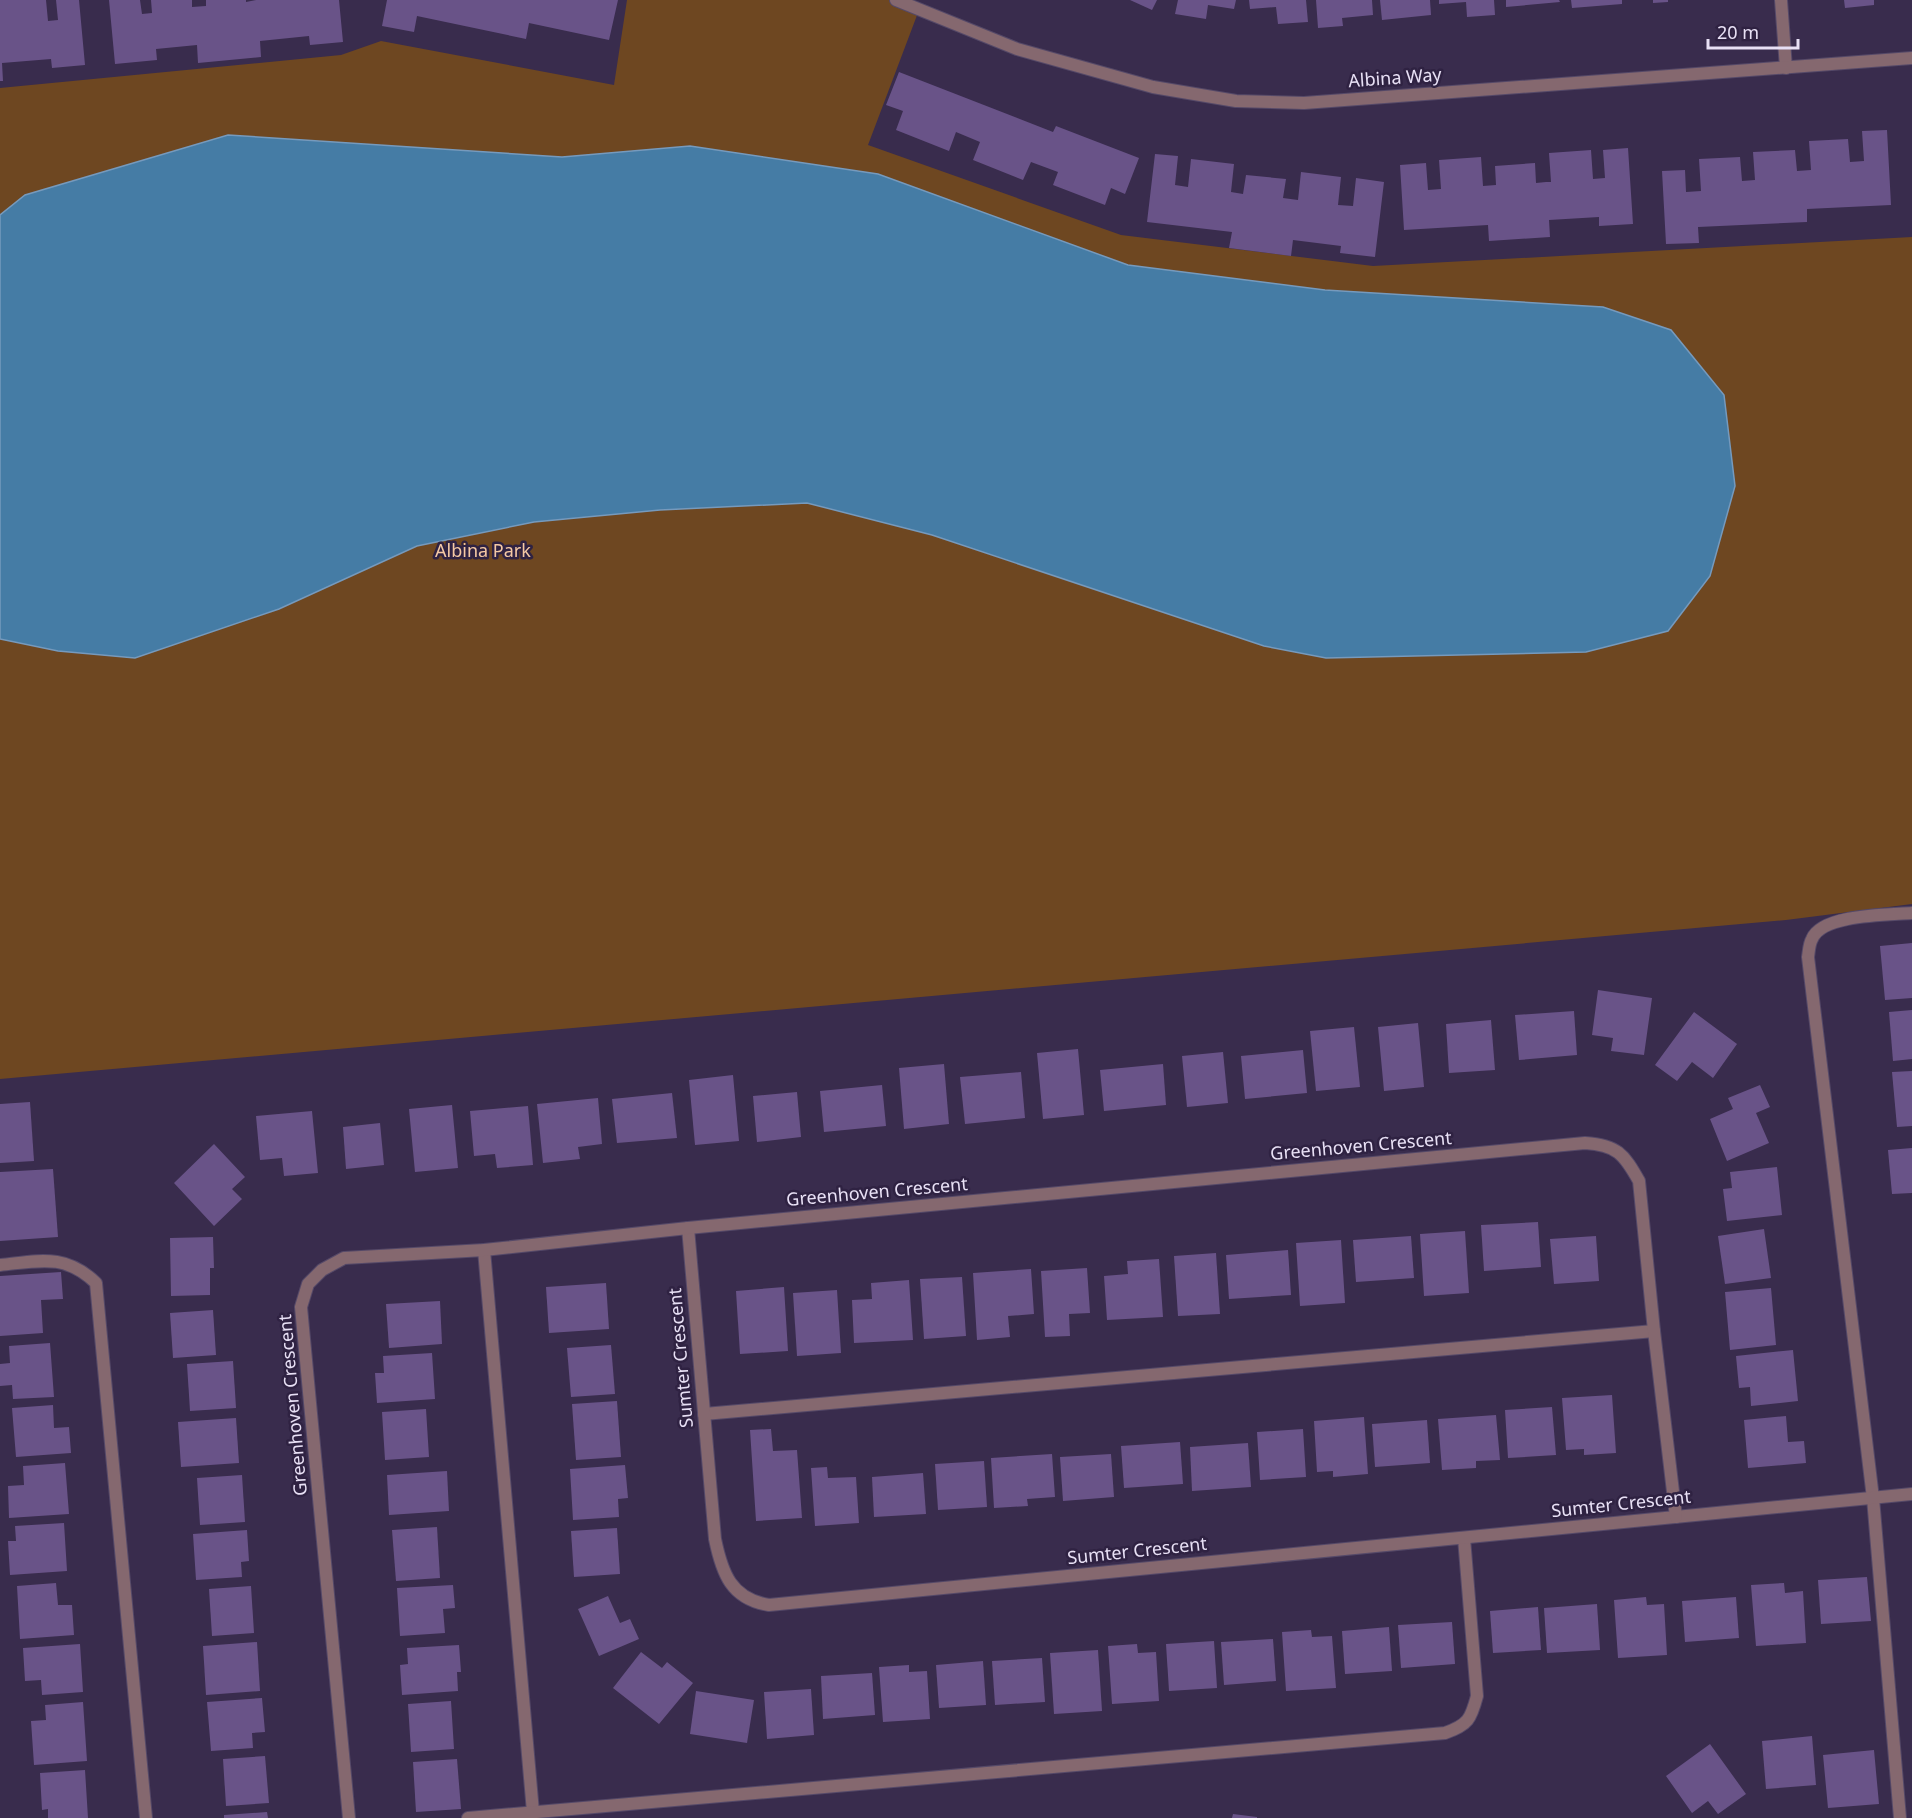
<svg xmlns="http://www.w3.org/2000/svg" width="1912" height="1818" viewBox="0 0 1912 1818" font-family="'Noto Sans',sans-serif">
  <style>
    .green { fill: #6e4721 }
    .water { fill: #457ca5; stroke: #769abd; stroke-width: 1.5 }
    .building { fill: #695388 }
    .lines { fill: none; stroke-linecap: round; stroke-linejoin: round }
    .lane-casing { stroke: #554968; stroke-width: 14 }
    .street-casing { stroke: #554968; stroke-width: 14 }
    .lane { stroke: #85686f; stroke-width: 12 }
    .street { stroke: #85686f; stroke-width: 12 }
    .labels { text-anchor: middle; stroke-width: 5; stroke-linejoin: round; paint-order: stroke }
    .street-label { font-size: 18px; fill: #e8e0f5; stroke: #2f2242 }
    .park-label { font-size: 18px; fill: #f5c9a4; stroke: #2f2242 }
  </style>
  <rect width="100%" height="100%" fill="#392c4d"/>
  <polygon class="green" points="627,0 889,0 919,10 868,145 1121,235 1373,266 1912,237 1912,904 1786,920 0,1079 0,88 341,55 381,41 614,85"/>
  <polygon class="water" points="228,135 562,157 690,146 878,174 1128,265 1325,290 1603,307 1671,330 1724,395 1735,486 1710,576 1668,631 1586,652 1326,658 1264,646 932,535 807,503 660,510 534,522 417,546 279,609 135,658 58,651 0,639 0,215 25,195"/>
  <g class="building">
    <polygon points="0,0 46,0 48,21 58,20 56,0 79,0 85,65 52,68 51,59 2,63 3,81 0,81"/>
    <polygon points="109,0 140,0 142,14 152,13 151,0 192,0 192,7 206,6 206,0 246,0 246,2 256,0 339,0 343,42 310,45 309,36 260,41 261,57 198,63 197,45 156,49 157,60 115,64"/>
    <polygon points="387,0 618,0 609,40 529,23 526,39 417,16 414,32 382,26"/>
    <polygon points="1130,0 1157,0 1152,10"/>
    <polygon points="1178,0 1236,0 1234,9 1208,5 1206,19 1175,14"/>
    <polygon points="1249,0 1306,0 1308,22 1278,24 1276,7 1250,9"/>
    <polygon points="1316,0 1372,0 1373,15 1342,18 1343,26 1318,28"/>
    <polygon points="1380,0 1430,0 1431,15 1382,20"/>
    <polygon points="1439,0 1494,0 1495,15 1467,17 1466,2 1439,4"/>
    <polygon points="1506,0 1559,0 1560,2 1506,7"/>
    <polygon points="1571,0 1622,0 1622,4 1572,8"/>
    <polygon points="1653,0 1668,0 1668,2 1653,3"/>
    <polygon points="1844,0 1874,0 1874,5 1845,8"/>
    <polygon points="899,72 1053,132 1056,126 1139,158 1125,194 1111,188 1105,205 1053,185 1058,172 1031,162 1023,180 973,160 980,142 956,132 949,151 896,130 903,111 886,105"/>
    <polygon points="1887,130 1891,205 1807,209 1807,222 1698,227 1699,243 1666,244 1662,171 1685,170 1686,192 1701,191 1699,159 1740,157 1742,181 1755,180 1753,152 1795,150 1797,171 1811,170 1809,141 1848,139 1850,162 1864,161 1862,131"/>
    <polygon points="1628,148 1633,224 1599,226 1599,217 1549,220 1550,237 1489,241 1488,225 1404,230 1400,165 1426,163 1428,190 1441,189 1439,160 1481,157 1483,186 1496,185 1495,166 1535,163 1536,183 1546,182 1551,182 1549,153 1591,150 1593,179 1605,178 1603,150"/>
    <polygon points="1155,154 1178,156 1175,185 1188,187 1191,159 1234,164 1231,192 1243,194 1246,175 1286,179 1283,198 1298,200 1301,172 1341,177 1338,205 1353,206 1356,178 1384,182 1375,257 1340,253 1341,246 1293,240 1291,256 1229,248 1232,232 1147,222"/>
    <polygon points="1912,943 1912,998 1885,1000 1880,946"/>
    <polygon points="1598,990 1652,998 1644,1055 1611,1051 1613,1038 1592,1035"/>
    <polygon points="1912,1010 1912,1059 1893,1061 1889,1012"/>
    <polygon points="1574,1011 1577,1055 1519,1060 1515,1015"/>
    <polygon points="1694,1012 1737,1044 1713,1078 1692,1062 1677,1081 1655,1065"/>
    <polygon points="1491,1020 1495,1070 1449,1073 1446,1024"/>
    <polygon points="1418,1023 1424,1087 1384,1091 1378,1027"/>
    <polygon points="1354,1027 1360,1087 1316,1091 1310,1031"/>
    <polygon points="1078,1049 1084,1115 1043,1119 1037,1053"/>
    <polygon points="1303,1050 1307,1093 1245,1099 1241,1056"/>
    <polygon points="1223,1052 1228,1103 1187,1107 1182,1056"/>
    <polygon points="944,1064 949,1124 904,1129 899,1068"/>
    <polygon points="1163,1064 1166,1105 1104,1111 1100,1070"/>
    <polygon points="1912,1071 1912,1126 1897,1127 1892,1072"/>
    <polygon points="1021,1072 1025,1118 965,1124 960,1077"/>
    <polygon points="733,1075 739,1141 695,1145 689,1080"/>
    <polygon points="882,1085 886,1126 824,1132 820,1091"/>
    <polygon points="1760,1085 1770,1107 1756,1113 1769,1143 1727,1161 1710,1119 1733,1109 1728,1098"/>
    <polygon points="797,1092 801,1137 757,1142 753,1096"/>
    <polygon points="672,1093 677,1138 617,1143 612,1099"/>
    <polygon points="598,1098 602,1144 578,1147 580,1159 543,1163 537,1104"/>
    <polygon points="30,1102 34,1161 0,1163 0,1104"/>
    <polygon points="452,1105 458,1168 415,1172 409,1109"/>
    <polygon points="528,1106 533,1165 497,1168 495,1154 474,1156 470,1111"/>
    <polygon points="312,1111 318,1173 284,1176 282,1158 260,1160 256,1116"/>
    <polygon points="380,1123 384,1165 346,1169 343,1127"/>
    <polygon points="214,1144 245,1177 232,1189 242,1199 214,1226 174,1183"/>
    <polygon points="1912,1148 1912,1193 1892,1194 1888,1150"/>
    <polygon points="1777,1167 1782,1215 1727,1221 1723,1189 1732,1188 1730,1172"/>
    <polygon points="53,1169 58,1237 0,1241 0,1172"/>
    <polygon points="1538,1222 1541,1267 1484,1271 1481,1225"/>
    <polygon points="1764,1229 1771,1278 1725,1284 1718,1236"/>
    <polygon points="1465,1231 1469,1293 1424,1296 1420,1234"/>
    <polygon points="1411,1236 1414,1278 1356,1282 1353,1240"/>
    <polygon points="1596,1236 1599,1281 1554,1284 1550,1239"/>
    <polygon points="213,1237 214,1268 210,1268 210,1295 171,1296 170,1238"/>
    <polygon points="1341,1240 1345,1303 1300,1306 1296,1243"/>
    <polygon points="1288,1250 1291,1295 1229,1299 1226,1255"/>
    <polygon points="1216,1253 1220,1314 1178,1316 1174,1256"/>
    <polygon points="1159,1259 1163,1317 1107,1320 1104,1276 1128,1274 1127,1261"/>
    <polygon points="1087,1268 1090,1313 1069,1314 1070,1336 1045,1337 1041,1271"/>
    <polygon points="1031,1269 1034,1314 1008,1316 1010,1337 977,1340 973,1273"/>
    <polygon points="61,1272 63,1299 41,1300 43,1333 0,1336 0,1276"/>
    <polygon points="962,1277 966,1336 924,1339 920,1279"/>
    <polygon points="909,1280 913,1340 854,1343 852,1300 872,1299 871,1283"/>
    <polygon points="606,1283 609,1329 549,1333 546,1287"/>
    <polygon points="784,1287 788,1351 740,1354 736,1291"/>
    <polygon points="1771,1288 1776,1345 1730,1350 1725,1292"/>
    <polygon points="837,1290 841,1353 797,1356 793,1293"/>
    <polygon points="440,1301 442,1344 389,1348 386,1304"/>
    <polygon points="213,1310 216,1355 173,1358 170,1313"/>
    <polygon points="50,1343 54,1397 13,1399 12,1385 0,1386 0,1364 10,1363 9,1346"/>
    <polygon points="611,1345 615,1394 571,1397 567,1348"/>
    <polygon points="1793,1350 1798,1401 1751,1406 1750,1387 1739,1388 1736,1356"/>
    <polygon points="432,1353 435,1399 377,1403 375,1373 384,1373 383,1356"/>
    <polygon points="233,1361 236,1408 190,1411 187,1364"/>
    <polygon points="1612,1395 1616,1453 1584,1455 1584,1449 1566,1450 1562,1398"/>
    <polygon points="617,1401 621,1457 576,1460 572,1404"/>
    <polygon points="53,1405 54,1428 69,1427 71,1453 16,1457 12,1408"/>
    <polygon points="1552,1407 1556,1455 1508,1458 1505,1410"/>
    <polygon points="426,1409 429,1457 385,1460 382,1412"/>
    <polygon points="1496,1415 1500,1460 1476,1461 1476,1468 1442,1470 1438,1419"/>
    <polygon points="1786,1416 1788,1442 1804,1441 1806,1463 1748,1468 1744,1420"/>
    <polygon points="1364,1417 1368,1474 1333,1477 1333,1471 1317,1472 1314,1421"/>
    <polygon points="236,1418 239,1463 181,1467 178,1422"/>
    <polygon points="1427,1420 1430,1463 1375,1467 1372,1424"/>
    <polygon points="771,1429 773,1451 797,1450 802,1518 756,1521 750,1430"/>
    <polygon points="1303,1429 1306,1477 1260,1480 1257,1432"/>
    <polygon points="1180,1442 1183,1484 1124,1488 1121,1446"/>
    <polygon points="1248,1443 1251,1487 1192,1491 1190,1447"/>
    <polygon points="1052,1454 1055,1497 1027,1499 1028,1506 994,1508 991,1458"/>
    <polygon points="1111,1454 1114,1497 1063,1501 1060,1457"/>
    <polygon points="984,1461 987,1507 938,1510 935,1464"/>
    <polygon points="65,1463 69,1514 9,1518 8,1486 24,1485 23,1466"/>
    <polygon points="625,1465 628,1498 618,1499 619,1517 573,1520 570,1469"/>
    <polygon points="827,1467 828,1478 856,1477 859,1523 815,1526 811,1468"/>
    <polygon points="447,1471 449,1511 389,1515 387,1475"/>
    <polygon points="923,1473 926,1514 874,1517 872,1477"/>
    <polygon points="242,1475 245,1522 200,1525 197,1478"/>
    <polygon points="64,1523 67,1571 10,1575 8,1541 16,1541 15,1526"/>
    <polygon points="437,1527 440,1578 396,1581 392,1530"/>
    <polygon points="617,1528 620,1574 574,1577 571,1531"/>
    <polygon points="247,1530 249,1561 241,1562 242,1577 196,1580 193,1534"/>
    <polygon points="1867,1577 1871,1621 1821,1624 1818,1580"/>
    <polygon points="56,1583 58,1605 72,1605 74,1635 20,1639 17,1586"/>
    <polygon points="1784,1583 1785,1593 1803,1591 1806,1643 1756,1646 1751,1585"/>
    <polygon points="453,1585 455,1608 443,1609 445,1633 400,1636 397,1588"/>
    <polygon points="251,1586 254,1633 212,1636 209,1589"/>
    <polygon points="608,1596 620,1623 630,1619 639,1639 599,1656 578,1609"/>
    <polygon points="1646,1597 1647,1605 1664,1604 1667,1655 1618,1658 1614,1600"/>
    <polygon points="1736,1597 1739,1638 1685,1642 1682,1601"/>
    <polygon points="1597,1604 1600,1650 1547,1653 1544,1608"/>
    <polygon points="1538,1607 1541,1650 1493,1653 1490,1611"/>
    <polygon points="1452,1622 1455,1664 1401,1668 1398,1625"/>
    <polygon points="1389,1627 1392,1671 1345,1674 1342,1631"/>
    <polygon points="1311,1630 1312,1637 1332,1636 1336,1688 1286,1691 1282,1632"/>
    <polygon points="1273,1639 1276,1681 1224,1685 1221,1642"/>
    <polygon points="1214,1641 1217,1688 1169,1691 1166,1644"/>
    <polygon points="257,1642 260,1691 206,1695 203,1646"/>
    <polygon points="80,1644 83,1692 42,1695 41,1680 25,1681 23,1648"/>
    <polygon points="1137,1644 1138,1653 1156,1652 1159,1701 1112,1704 1108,1646"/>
    <polygon points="459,1645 461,1672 457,1672 458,1691 402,1695 400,1665 408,1664 407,1648"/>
    <polygon points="1098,1650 1102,1711 1054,1714 1050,1653"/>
    <polygon points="641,1652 662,1668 667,1662 693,1683 659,1724 613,1688"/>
    <polygon points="1042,1658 1045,1702 995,1705 992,1661"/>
    <polygon points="983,1661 986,1705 939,1708 936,1665"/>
    <polygon points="909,1665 909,1672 927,1671 930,1719 883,1722 879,1667"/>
    <polygon points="872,1673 875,1715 823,1719 821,1676"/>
    <polygon points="811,1689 814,1735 767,1739 764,1692"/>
    <polygon points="696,1691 754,1700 747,1743 690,1734"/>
    <polygon points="262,1698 265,1732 252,1733 253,1748 211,1751 207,1702"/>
    <polygon points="451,1701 454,1749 411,1752 408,1704"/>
    <polygon points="83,1702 87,1761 34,1765 31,1721 46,1720 45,1705"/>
    <polygon points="1812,1736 1816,1785 1766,1789 1762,1741"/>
    <polygon points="1710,1744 1746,1794 1718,1814 1708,1801 1692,1813 1666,1776"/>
    <polygon points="1874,1750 1879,1804 1828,1808 1823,1755"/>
    <polygon points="265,1756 269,1803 226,1806 223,1759"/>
    <polygon points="457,1759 461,1809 416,1812 413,1762"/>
    <polygon points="85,1770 88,1818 48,1818 48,1809 42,1810 40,1773"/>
    <polygon points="267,1812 268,1818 224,1818 224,1815"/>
    <polygon points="1233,1814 1257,1817 1257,1818 1232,1818"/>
  </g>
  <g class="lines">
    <g class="lane-casing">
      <g id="lane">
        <polyline points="1781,0 1786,68"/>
        <polyline points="484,1250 533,1812"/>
        <path d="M0,1265C39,1261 65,1253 96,1283L146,1818"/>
        <polyline points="704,1414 1654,1331"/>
        <path d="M468,1818L1445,1733C1468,1725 1471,1719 1477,1696L1464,1538"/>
        <path d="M1900,1818L1873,1498L1808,957C1809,951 1809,944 1812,939C1822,914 1888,915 1912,913"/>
      </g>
    </g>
    <g class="street-casing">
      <g id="street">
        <polyline points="896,0 1017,49 1153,87 1236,101 1304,103 1912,58"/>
        <path d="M688,1228L715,1539C722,1573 731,1599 769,1605L1912,1494"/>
        <path d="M349,1818L301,1307L308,1284L322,1270L344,1258L484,1250L688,1228L1585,1143C1617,1145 1624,1154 1639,1181L1654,1331L1676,1517"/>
      </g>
    </g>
    <use href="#lane" class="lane"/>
    <use href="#street" class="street"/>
  </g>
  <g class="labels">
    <g class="street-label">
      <text transform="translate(1395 78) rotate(-4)" y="6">Albina Way</text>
      <text transform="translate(1361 1146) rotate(-5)" y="6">Greenhoven Crescent</text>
      <text transform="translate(877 1192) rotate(-5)" y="6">Greenhoven Crescent</text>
      <text transform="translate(681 1358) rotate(-95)" y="6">Sumter Crescent</text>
      <text transform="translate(293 1405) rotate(-95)" y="6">Greenhoven Crescent</text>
      <text transform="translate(1621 1504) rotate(-6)" y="6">Sumter Crescent</text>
      <text transform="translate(1137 1551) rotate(-6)" y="6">Sumter Crescent</text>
    </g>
    <g class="park-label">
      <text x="483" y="557">Albina Park</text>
    </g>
  </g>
  <path d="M1708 39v9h90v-9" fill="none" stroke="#e8e0f5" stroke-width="3"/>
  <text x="1717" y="39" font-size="18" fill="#e8e0f5" stroke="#2f2242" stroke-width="4.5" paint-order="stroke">20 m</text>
</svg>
